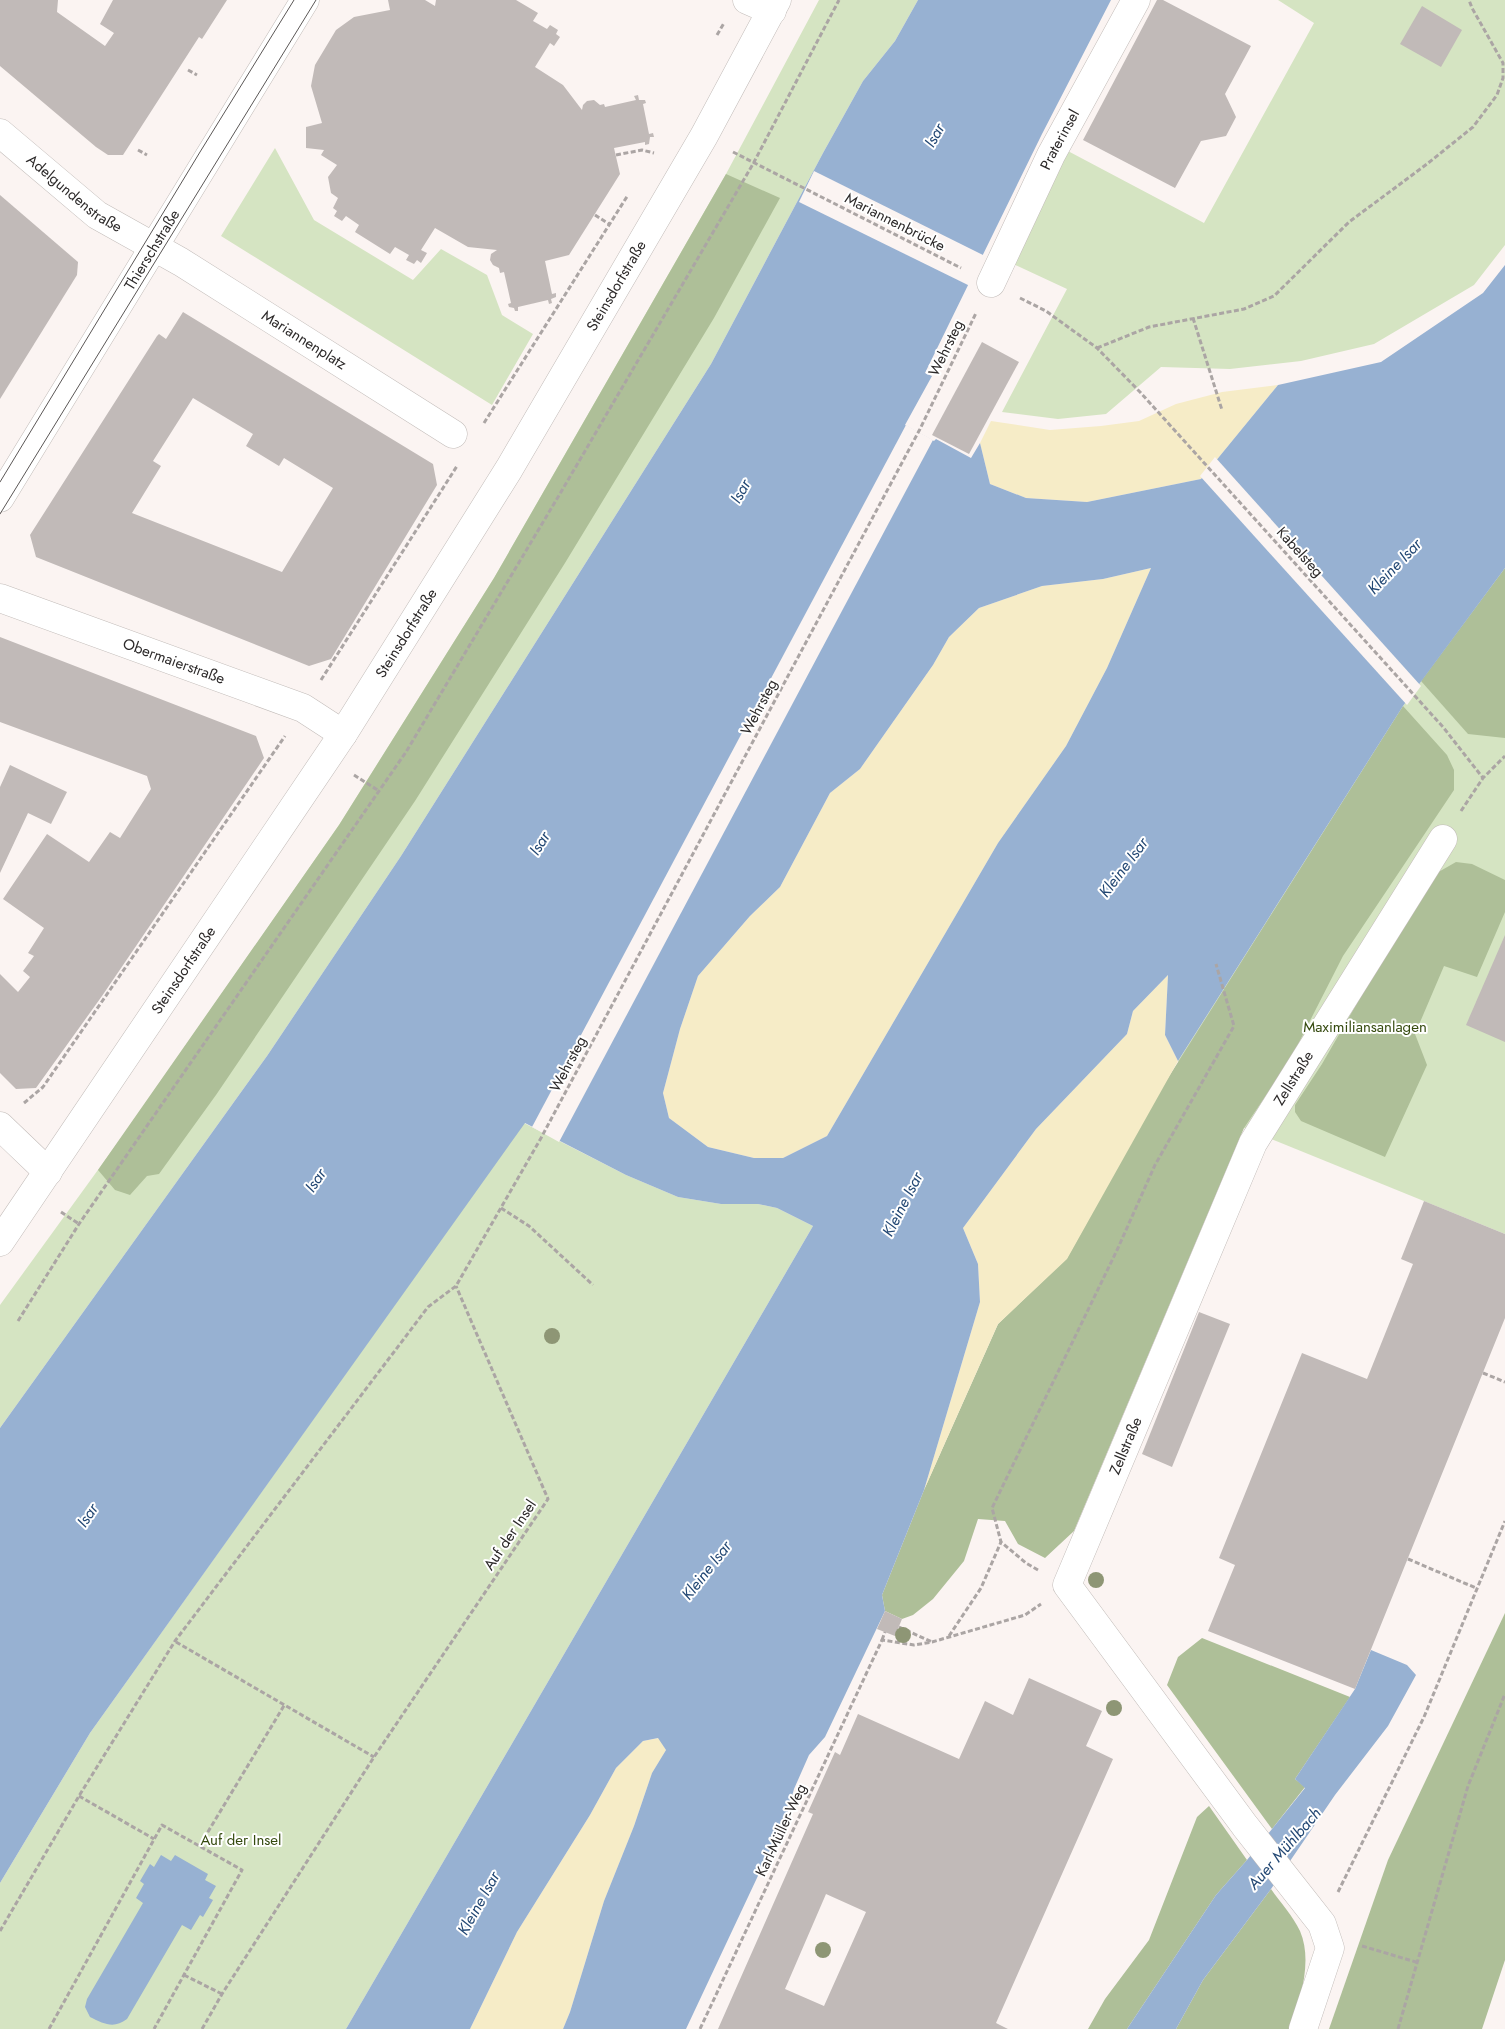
<svg xmlns="http://www.w3.org/2000/svg" width="1505" height="2029" viewBox="0 0 1505 2029" font-family="Jost,sans-serif">
  <style>
    .green { fill: #d5e4c2 }
    .forest { fill: #aebf98 }
    .sand { fill: #f6ecc7 }
    .water { fill: #97b1d2; fill-rule: evenodd }
    .pier { fill: #fbf4f2 }
    .building { fill: #c1bab8; fill-rule: evenodd }
    .lines { fill: none; stroke-linecap: round; stroke-linejoin: round }
    .minor-casing { stroke: #c2bcb9; stroke-width: 29 }
    .major-casing { stroke: #c2bcb9; stroke-width: 29 }
    .path { stroke: #aba5a4; stroke-width: 3; stroke-dasharray: 5 2.5; stroke-linecap: butt }
    .minor { stroke: #fff; stroke-width: 28 }
    .major { stroke: #fff; stroke-width: 28 }
    .tram { stroke: #5b5756; stroke-width: 1 }
    .tree { fill: #8e9675 }
    .labels { text-anchor: middle; stroke-width: 4; stroke-linejoin: round; paint-order: stroke }
    .street-label { font-size: 15px; fill: #2c2929; stroke: #fff }
    .park-label { font-size: 15px; fill: #354a0f; stroke: #fff }
    .water-label { font-size: 16px; font-style: italic; fill: #234874; stroke: #fff }
  </style>
  <rect width="100%" height="100%" fill="#fbf4f2"/>
  <g class="green">
    <polygon points="819,0 918,0 895,41 863,81 823,153 711,364 401,856 267,1056 0,1428 0,1305 124,1134 339,825 494,578 726,174"/>
    <polygon points="1278,0 1505,0 1505,245 1474,285 1374,344 1301,361 1230,369 1161,367 1106,414 1058,419 1002,412 1067,289 994,255 1049,141 1204,223 1314,23"/>
    <polygon points="275,148 314,220 413,280 441,249 487,275 502,315 533,334 492,405 221,236"/>
    <polygon points="1505,568 1505,1234 1244,1128 1178,1061 1403,706"/>
    <polygon points="524,1123 626,1175 678,1197 721,1204 758,1204 777,1208 813,1226 346,2029 0,2029 0,1883 90,1733"/>
  </g>
  <g class="forest">
    <polygon points="726,174 780,198 714,318 565,563 415,801 216,1095 159,1174 147,1176 130,1195 115,1190 98,1170 339,825 494,578"/>
    <polygon points="1505,568 1505,738 1468,734 1421,681"/>
    <polygon points="1403,706 1447,755 1454,770 1454,790 1343,956 1290,1060 1244,1128 1074,1531 1045,1558 1018,1544 1005,1521 978,1519 964,1561 933,1599 913,1615 902,1619 885,1611 882,1595 924,1490 998,1324 1067,1258 1161,1089"/>
    <polygon points="1456,862 1472,864 1505,880 1505,912 1477,977 1444,966 1415,1034 1427,1065 1385,1157 1301,1121 1295,1112 1295,1105 1322,1064 1412,908 1435,874"/>
    <polygon points="1505,1613 1505,1960 1482,2029 1329,2029 1388,1860"/>
    <polygon points="1202,1638 1350,1697 1295,1779 1305,1787 1272,1829 1167,1685 1178,1657"/>
    <polygon points="1209,1806 1247,1860 1216,1895 1127,2029 1088,2029 1105,1999 1149,1940 1197,1817"/>
    <path d="M1271,1889C1280,1902 1293,1916 1300,1931C1313,1961 1300,1999 1291,2029H1176L1203,1980Z"/>
  </g>
  <g class="sand">
    <polygon points="1278,385 1201,479 1087,502 1026,498 990,484 980,443 991,421 1050,430 1101,426 1139,421 1176,404 1222,392"/>
    <polygon points="1151,568 1107,668 1066,746 998,843 827,1136 783,1158 754,1158 708,1147 669,1118 663,1093 680,1029 698,976 750,916 780,887 830,793 860,769 933,665 949,637 979,608 1042,586 1103,579"/>
    <polygon points="1168,975 1165,1035 1178,1061 1067,1259 998,1324 924,1490 980,1302 978,1264 963,1228 1036,1129 1127,1034 1133,1011"/>
    <polygon points="659,1738 666,1750 652,1773 634,1826 604,1901 570,2012 563,2029 470,2029 517,1932 590,1815 616,1768 643,1741"/>
  </g>
  <g class="water">
    <path d="M918,0H1111L1042,134L925,373L932,376L905,425L934,441L936,439L971,458L980,443L990,484L1026,498L1087,502L1201,479L1278,385L1381,362L1483,293L1505,265V568L1403,706L1178,1061L1165,1035L1168,975L1133,1011L1127,1034L1036,1129L963,1228L978,1264L980,1302L924,1490L882,1595L885,1611L825,1737L809,1755L794,1789L787,1814L686,2029H563L570,2012L604,1901L634,1826L652,1773L666,1750L658,1738L643,1741L616,1768L590,1815L517,1932L470,2029H346L813,1226L777,1208L758,1204H721L678,1197L626,1175L525,1123L90,1733L0,1883V1428L267,1056L401,856L711,364L823,153L863,81L895,41ZM1151,568L1107,668L1066,746L998,843L827,1136L783,1158H754L708,1147L669,1118L663,1093L680,1029L698,976L750,916L780,887L830,793L860,769L933,665L949,637L979,608L1042,586L1103,579Z"/>
    <polygon points="1371,1650 1407,1665 1416,1675 1388,1726 1335,1795 1271,1889 1203,1980 1176,2029 1127,2029 1216,1895 1247,1860 1305,1788 1295,1779 1355,1689"/>
    <path d="M161,1855L171,1861L175,1855L208,1874L205,1880L216,1886L209,1898L213,1900L203,1917L200,1915L191,1930L182,1925L127,2019C114,2029 104,2024 90,2017L85,2007L87,1999L143,1903L136,1898L144,1884L140,1881L150,1864L154,1867Z"/>
  </g>
  <g class="pier">
    <polygon points="814,171 985,256 970,286 799,202"/>
    <polygon points="906,425 933,440 559,1142 532,1127"/>
    <polygon points="1215,457 1421,686 1407,705 1200,476"/>
  </g>
  <g class="building">
    <polygon points="0,0 58,0 57,12 105,46 114,33 100,24 113,0 227,0 202,39 199,37 123,155 108,155 96,147 0,66"/>
    <polygon points="388,0 425,0 435,6 436,0 516,0 538,13 533,21 547,29 550,25 558,30 556,34 560,37 554,46 550,43 535,67 563,85 582,110 583,105 587,101 594,100 600,105 604,104 605,107 636,100 634,96 638,95 639,100 645,100 646,103 643,104 649,134 653,133 654,137 650,137 649,144 645,145 645,142 614,148 620,174 569,255 545,261 552,294 556,293 556,297 551,299 552,303 549,304 548,300 518,307 518,311 515,311 514,308 509,307 508,304 511,303 504,272 500,273 499,268 493,265 490,260 491,254 497,250 468,247 435,228 421,250 427,253 421,263 417,260 414,264 406,260 409,255 395,247 390,254 355,232 359,225 346,216 342,221 334,216 337,211 333,208 338,198 331,193 328,177 337,165 321,155 324,150 306,148 306,127 322,123 311,86 315,65 336,30 354,17 390,10"/>
    <polygon points="1157,0 1163,0 1251,46 1225,94 1236,117 1226,136 1201,141 1175,188 1083,140"/>
    <polygon points="1422,6 1462,30 1441,67 1400,44"/>
    <polygon points="0,195 78,262 77,275 0,399"/>
    <path d="M183,312L433,464L437,485L331,659L309,666L36,557L30,535L157,336L159,334L166,339ZM193,398L253,434L246,446L279,466L284,458L333,488L282,572L132,513L161,466L153,461Z"/>
    <polygon points="982,342 1019,362 969,454 932,435"/>
    <polygon points="0,637 256,736 264,758 102,996 36,1088 16,1089 0,1073 0,974 18,992 30,977 23,971 34,956 28,953 44,928 3,899 47,834 89,862 110,832 120,838 151,789 147,776 0,722"/>
    <polygon points="10,765 67,792 51,824 28,813 0,873 0,787"/>
    <polygon points="1505,935 1505,1042 1466,1025"/>
    <polygon points="1424,1201 1505,1234 1505,1318 1355,1689 1208,1631 1235,1565 1219,1558 1302,1353 1367,1379 1413,1264 1401,1259"/>
    <polygon points="1199,1312 1230,1324 1172,1467 1142,1454"/>
    <polygon points="885,1611 902,1619 895,1636 877,1629"/>
    <path d="M1029,1678L1102,1711L1086,1746L1113,1759L996,2023L1008,2029H718L813,1814L808,1812L835,1752L840,1755L858,1714L959,1759L985,1701L1013,1715ZM826,1894L866,1912L824,2006L785,1989Z"/>
  </g>
  <g class="lines">
    <g class="minor-casing">
      <g id="minor">
        <polyline points="747,0 772,11"/>
        <path id="s1" d="M0,133L97,215L181,262L453,434"/>
        <path id="s2" d="M991,283L1051,155L1136,0"/>
        <path id="s3" d="M0,498L305,0"/>
        <path id="s4" d="M0,598L303,708L343,734"/>
        <polyline points="0,1126 48,1172"/>
        <path id="s5" d="M1303,2029L1330,1948L1322,1924L1245,1826L1067,1585L1253,1143L1443,839"/>
      </g>
    </g>
    <g class="major-casing">
      <g id="major">
        <path id="s6" d="M0,1242L343,734L509,469L704,136L777,0"/>
      </g>
    </g>
    <g class="path">
      <polyline points="717,35 724,23"/>
      <polyline points="188,70 197,75"/>
      <polyline points="138,150 147,155"/>
      <polyline points="733,152 961,268"/>
      <polyline points="616,155 642,150 654,153"/>
      <polyline points="595,215 609,224"/>
      <polyline points="1020,298 1046,311 1097,348 1140,392 1443,727 1483,778"/>
      <polyline points="1193,318 1222,410"/>
      <polyline points="1097,348 1149,327 1244,309 1274,296 1349,222 1427,164 1473,127 1497,95 1503,78 1503,63 1472,8 1469,0"/>
      <polyline points="484,423 628,195"/>
      <polyline points="321,680 457,466"/>
      <polyline points="354,775 379,791"/>
      <polyline points="1461,811 1483,778 1505,756"/>
      <polyline points="24,1103 43,1087 285,736"/>
      <polyline points="501,1208 529,1226 593,1285"/>
      <polyline points="61,1212 79,1224"/>
      <polyline points="18,1321 79,1224 406,752 561,492 753,164 839,0"/>
      <polyline points="1483,1373 1505,1382"/>
      <polyline points="1408,1559 1476,1588"/>
      <polyline points="1038,1570 1026,1563 1001,1542 992,1508 1118,1248 1155,1165 1234,1026 1216,964"/>
      <polyline points="899,1627 932,1642"/>
      <polyline points="949,1636 981,1588 1001,1542"/>
      <polyline points="882,1640 885,1632"/>
      <polyline points="176,1642 374,1757"/>
      <polyline points="79,1796 154,1839"/>
      <polyline points="200,1845 285,1704"/>
      <polyline points="1338,1892 1424,1717 1505,1521"/>
      <polyline points="0,1931 79,1796 175,1641 428,1307 456,1286 541,1138 920,429 976,313"/>
      <polyline points="1362,1946 1416,1962"/>
      <polyline points="184,1975 222,1994"/>
      <polyline points="49,2029 162,1825 242,1870 154,2029"/>
      <polyline points="202,2029 222,1994 374,1757 548,1499 456,1286"/>
      <polyline points="700,2029 882,1640 914,1645 932,1642 1025,1615 1041,1604"/>
      <polyline points="1398,2029 1468,1786 1505,1694"/>
    </g>
    <use href="#minor" class="minor"/>
    <use href="#major" class="major"/>
    <g class="tram">
      <polyline points="0,482 200,152 294,0"/>
      <polyline points="0,514 316,0"/>
    </g>
  </g>
  <g class="tree">
    <circle cx="552" cy="1336" r="8"/>
    <circle cx="1096" cy="1580" r="8"/>
    <circle cx="903" cy="1635" r="8"/>
    <circle cx="1114" cy="1708" r="8"/>
    <circle cx="823" cy="1950" r="8"/>
  </g>
  <g class="labels">
    <g class="street-label">
      <text dy="5" stroke="none"><textPath href="#s2" startOffset="159">Praterinsel</textPath></text>
      <text dy="5" stroke="none"><textPath href="#s1" startOffset="96">Adelgundenstraße</textPath></text>
      <text transform="translate(895 222) rotate(27)" y="5">Mariannenbrücke</text>
      <text dy="5" stroke="none"><textPath href="#s3" startOffset="291">Thierschstraße</textPath></text>
      <text dy="5" stroke="none"><textPath href="#s6" startOffset="1138">Steinsdorfstraße</textPath></text>
      <text dy="5" stroke="none"><textPath href="#s1" startOffset="369">Mariannenplatz</textPath></text>
      <text transform="translate(946 348) rotate(-64)" y="5">Wehrsteg</text>
      <text transform="translate(1300 552) rotate(48)" y="5">Kabelsteg</text>
      <text dy="5" stroke="none"><textPath href="#s6" startOffset="732">Steinsdorfstraße</textPath></text>
      <text dy="5" stroke="none"><textPath href="#s4" startOffset="185">Obermaierstraße</textPath></text>
      <text transform="translate(759 707) rotate(-62)" y="5">Wehrsteg</text>
      <text dy="5" stroke="none"><textPath href="#s6" startOffset="328">Steinsdorfstraße</textPath></text>
      <text transform="translate(568 1064) rotate(-62)" y="5">Wehrsteg</text>
      <text dy="5" stroke="none"><textPath href="#s5" startOffset="1091">Zellstraße</textPath></text>
      <text dy="5" stroke="none"><textPath href="#s5" startOffset="686">Zellstraße</textPath></text>
      <text transform="translate(510 1535) rotate(-56)" y="5">Auf der Insel</text>
      <text transform="translate(781 1830) rotate(-65)" y="5">Karl-Müller-Weg</text>
    </g>
    <g class="park-label">
      <text x="1365" y="1032">Maximiliansanlagen</text>
      <text x="241" y="1845">Auf der Insel</text>
    </g>
    <g class="water-label">
      <text transform="translate(934 135) rotate(-61)" y="6">Isar</text>
      <text transform="translate(740 491) rotate(-61)" y="6">Isar</text>
      <text transform="translate(1394 566) rotate(-46)" y="6">Kleine Isar</text>
      <text transform="translate(539 843) rotate(-58)" y="6">Isar</text>
      <text transform="translate(1123 867) rotate(-53)" y="6">Kleine Isar</text>
      <text transform="translate(315 1180) rotate(-56)" y="6">Isar</text>
      <text transform="translate(902 1204) rotate(-63)" y="6">Kleine Isar</text>
      <text transform="translate(87 1515) rotate(-56)" y="6">Isar</text>
      <text transform="translate(706 1570) rotate(-52)" y="6">Kleine Isar</text>
      <text transform="translate(1284 1848) rotate(-49)" y="6">Auer Mühlbach</text>
      <text transform="translate(478 1903) rotate(-61)" y="6">Kleine Isar</text>
    </g>
  </g>
</svg>
